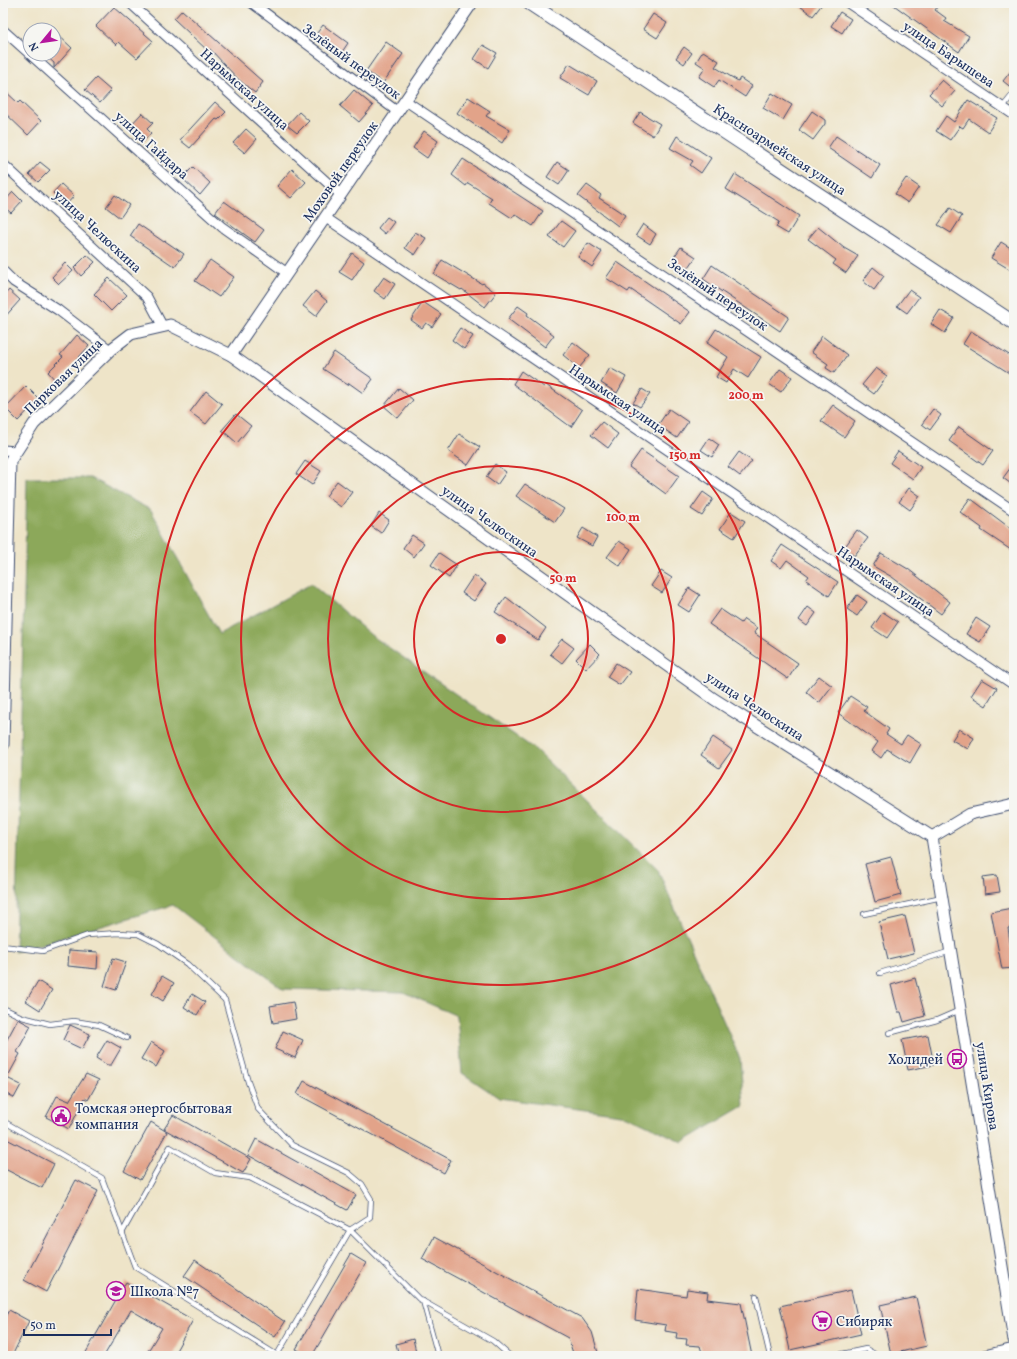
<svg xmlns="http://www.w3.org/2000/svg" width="1017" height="1359" viewBox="0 0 1017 1359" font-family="Vollkorn,serif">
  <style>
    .forest { fill: #8ca85a; stroke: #546c5c }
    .building { fill: #e2a389 }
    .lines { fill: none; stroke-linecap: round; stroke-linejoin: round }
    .service-casing { stroke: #3b4a6e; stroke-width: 6 }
    .minor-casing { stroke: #3b4a6e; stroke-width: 11 }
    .tertiary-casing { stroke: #3b4a6e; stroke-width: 13 }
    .secondary-casing { stroke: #3b4a6e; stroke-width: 15 }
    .service { stroke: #fff; stroke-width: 4.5 }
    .minor { stroke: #fff; stroke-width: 9 }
    .tertiary { stroke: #fff; stroke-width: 11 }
    .secondary { stroke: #fff; stroke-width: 13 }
    .ring { fill: none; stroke: #d62828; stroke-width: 2 }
    .labels { text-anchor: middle; stroke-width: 3.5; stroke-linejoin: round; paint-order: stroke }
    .street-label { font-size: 14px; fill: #1b2f5e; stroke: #f6f6f2 }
    .poi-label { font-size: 14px; fill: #1b2f5e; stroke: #f6f6f2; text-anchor: start }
    .centre { fill: #d62828; stroke: #f6f6f2; stroke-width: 2 }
    .ring-label { font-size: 12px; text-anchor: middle; font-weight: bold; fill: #d62828; stroke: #f6f6f2; stroke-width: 3.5; stroke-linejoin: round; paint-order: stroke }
  </style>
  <rect width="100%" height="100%" fill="#f6f6f2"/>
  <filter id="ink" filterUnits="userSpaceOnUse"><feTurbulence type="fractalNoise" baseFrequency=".025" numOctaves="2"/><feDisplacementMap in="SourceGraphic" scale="8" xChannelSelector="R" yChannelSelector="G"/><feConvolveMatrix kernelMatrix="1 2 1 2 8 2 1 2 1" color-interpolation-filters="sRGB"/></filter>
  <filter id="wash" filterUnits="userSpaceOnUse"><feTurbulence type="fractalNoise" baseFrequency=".012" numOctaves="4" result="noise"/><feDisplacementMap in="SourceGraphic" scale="16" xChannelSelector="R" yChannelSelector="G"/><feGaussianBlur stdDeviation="0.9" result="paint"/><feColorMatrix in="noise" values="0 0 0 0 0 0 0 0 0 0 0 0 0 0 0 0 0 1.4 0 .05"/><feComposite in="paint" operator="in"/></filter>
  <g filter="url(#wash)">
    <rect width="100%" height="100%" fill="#eee4c8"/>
    <polygon class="forest" points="27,478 90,478 151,510 219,634 311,584 371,635 536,750 658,870 740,1059 744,1106 683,1142 628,1116 499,1098 462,1073 457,1016 403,992 283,989 173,905 15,952"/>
    <g id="blocks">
      <g class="building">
        <polygon points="796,3 823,3 813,16"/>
        <polygon points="891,3 940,3 935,10 946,18 944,21 969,36 959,52"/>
        <polygon points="114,7 153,41 137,58 119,42 116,45 96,26"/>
        <polygon points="182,10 263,82 255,93 239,80 210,49 208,51 174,19"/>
        <polygon points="840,12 851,19 842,33 831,26"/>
        <polygon points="653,14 667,23 657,38 643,29"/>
        <polygon points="323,25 348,43 340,55 314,37"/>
        <polygon points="54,31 72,48 54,68 54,63 44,54 54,54"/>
        <polygon points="386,42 403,54 383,83 366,71"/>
        <polygon points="483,45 497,53 488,68 474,59"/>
        <polygon points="684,47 692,53 684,64 676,58"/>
        <polygon points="703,51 719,61 715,67 738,81 740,78 752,86 745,97 719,80 714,87 699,77 705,68 696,62"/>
        <polygon points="569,64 597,81 589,95 560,78"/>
        <polygon points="1014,67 1014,89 1013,89 1003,81"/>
        <polygon points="96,78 111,91 100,103 85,90"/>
        <polygon points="942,80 955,91 942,106 929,94"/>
        <polygon points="3,89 18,103 20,101 41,121 28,135 3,111"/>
        <polygon points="354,90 373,106 359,122 340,106"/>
        <polygon points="772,93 792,105 783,120 763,108"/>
        <polygon points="468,97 490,111 486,116 510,130 502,143 457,113"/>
        <polygon points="968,100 997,118 988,132 969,119 963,128 958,125 960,126 950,140 936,131 946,116 954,122"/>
        <polygon points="215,102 226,112 218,120 216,119 190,148 180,140"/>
        <polygon points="812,111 825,120 825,124 813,140 799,130"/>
        <polygon points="299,112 309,121 297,133 287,125"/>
        <polygon points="640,112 660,124 653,136 633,123"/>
        <polygon points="142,113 153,123 147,129 151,133 143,142 128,128"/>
        <polygon points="246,129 257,139 245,153 233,143"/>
        <polygon points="424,131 438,141 427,158 413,148"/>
        <polygon points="677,136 711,158 701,173 690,165 693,161 670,148"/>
        <polygon points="836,136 880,165 872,178 828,148"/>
        <polygon points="463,159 543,211 533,226 515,214 512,218 489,203 492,198 468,183 466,186 452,175"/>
        <polygon points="40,162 50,170 38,182 29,174"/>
        <polygon points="557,162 569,170 559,185 547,177"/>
        <polygon points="193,167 210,183 200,195 182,178"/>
        <polygon points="292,169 306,182 291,198 277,186"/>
        <polygon points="735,174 799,216 788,234 776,227 779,222 726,189"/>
        <polygon points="906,178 919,187 908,203 895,194"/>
        <polygon points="61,184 74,196 66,205 53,193"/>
        <polygon points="587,185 601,195 599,198 625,215 618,226 578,196"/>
        <polygon points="13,192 22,201 11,213 3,206 3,203"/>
        <polygon points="115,195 129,205 120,218 106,207"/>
        <polygon points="224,201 264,230 255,242 215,213"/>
        <polygon points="950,208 962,216 951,233 938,225"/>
        <polygon points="387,217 394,222 385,234 378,228"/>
        <polygon points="561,221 575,231 563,247 549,237"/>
        <polygon points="138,224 164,242 165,241 184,254 175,267 130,236"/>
        <polygon points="643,224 656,234 650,244 636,235"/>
        <polygon points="818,227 844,248 858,256 846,273 833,264 836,260 808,239"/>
        <polygon points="415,232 426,238 415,255 405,248"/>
        <polygon points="1001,242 1014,250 1014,272 991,258"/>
        <polygon points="588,243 602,252 592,267 578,257"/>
        <polygon points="681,247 696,257 687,270 672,260"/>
        <polygon points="352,253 364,262 352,280 339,272"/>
        <polygon points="87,255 95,262 81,276 74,268"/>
        <polygon points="210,260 234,277 219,297 195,281"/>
        <polygon points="442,260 482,284 483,283 496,293 485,307 462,289 461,290 434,274"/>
        <polygon points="617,262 690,312 681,324 630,289 628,292 606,278"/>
        <polygon points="65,263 73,271 59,284 52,277"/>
        <polygon points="712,265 789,317 780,331 703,279"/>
        <polygon points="873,267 884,276 874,290 863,281"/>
        <polygon points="384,277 395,284 385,299 374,291"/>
        <polygon points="109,278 127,295 111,311 94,294"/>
        <polygon points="9,290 20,300 3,319 3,297"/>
        <polygon points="909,290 919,297 907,313 897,306"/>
        <polygon points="315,291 327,301 316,316 303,306"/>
        <polygon points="423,302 441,314 432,327 426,323 422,328 411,320"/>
        <polygon points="518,306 528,313 527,315 554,335 545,347 508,319"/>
        <polygon points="940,310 954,318 945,333 931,324"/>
        <polygon points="460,328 473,336 464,349 452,340"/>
        <polygon points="716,329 761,357 748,378 734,369 726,383 716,377 728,357 707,343"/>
        <polygon points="971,331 1014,358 1014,376 963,344"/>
        <polygon points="77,335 89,346 57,382 48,372 63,357 60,355"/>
        <polygon points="822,336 847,355 834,373 826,368 828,364 811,352"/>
        <polygon points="573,342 590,355 579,368 563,355"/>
        <polygon points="334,352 373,379 363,393 349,383 348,385 323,369"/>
        <polygon points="610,368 626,377 617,393 601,383"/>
        <polygon points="876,368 887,376 874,394 862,385"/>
        <polygon points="780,369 792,377 781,392 769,384"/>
        <polygon points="521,371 544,387 546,385 582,410 571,427 513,384"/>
        <polygon points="26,386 39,399 18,421 5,408"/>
        <polygon points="399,388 413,400 398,418 384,406"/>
        <polygon points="642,389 650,394 640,407 633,403"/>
        <polygon points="206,391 222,404 206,424 190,412"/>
        <polygon points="833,405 855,421 844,437 821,421"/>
        <polygon points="669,409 688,422 677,438 658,425"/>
        <polygon points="933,409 941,415 930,430 922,424"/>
        <polygon points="236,414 251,426 237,443 222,430"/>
        <polygon points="602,422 618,434 608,448 591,435"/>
        <polygon points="959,427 993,451 983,465 949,441"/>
        <polygon points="459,434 480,447 468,465 448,451"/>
        <polygon points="709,438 719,445 712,457 701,450"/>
        <polygon points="641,450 679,476 666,494 629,467"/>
        <polygon points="898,451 921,467 913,479 890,463"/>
        <polygon points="739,452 752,461 740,476 728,467"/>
        <polygon points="305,461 321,471 312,485 296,474"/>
        <polygon points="1014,463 1014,486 1003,478"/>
        <polygon points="495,464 506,472 497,485 486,477"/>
        <polygon points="337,481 352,492 341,507 326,496"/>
        <polygon points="525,484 564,509 555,522 516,496"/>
        <polygon points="909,488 920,496 910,510 899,502"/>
        <polygon points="703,492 713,499 702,516 691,509"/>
        <polygon points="970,498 1014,531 1014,552 981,530 982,528 960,512"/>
        <polygon points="731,512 745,521 734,538 720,529"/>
        <polygon points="379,513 389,520 381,533 371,526"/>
        <polygon points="583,528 597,537 592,546 577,538"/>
        <polygon points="857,530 868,538 854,556 844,548"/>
        <polygon points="412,535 424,543 414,557 403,548"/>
        <polygon points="619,541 631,549 620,566 607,557"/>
        <polygon points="782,545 838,582 829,596 806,580 809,576 787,560 781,568 771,561"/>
        <polygon points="439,553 457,565 449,578 431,565"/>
        <polygon points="881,553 908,569 950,602 941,614 892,577 873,566"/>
        <polygon points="661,571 672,578 662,593 651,586"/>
        <polygon points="474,575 486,584 474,601 462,593"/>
        <polygon points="689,588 700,595 689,612 678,605"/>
        <polygon points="857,595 867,602 857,616 847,609"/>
        <polygon points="506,597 546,628 538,640 495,612"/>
        <polygon points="808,607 816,613 807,626 799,620"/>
        <polygon points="720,609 741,623 744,619 757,628 754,633 798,663 788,679 709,624"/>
        <polygon points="883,612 898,622 887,638 872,628"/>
        <polygon points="976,618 990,627 980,642 966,634"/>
        <polygon points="562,639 574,648 562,663 550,654"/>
        <polygon points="590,644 600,654 586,669 576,659"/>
        <polygon points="616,663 630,672 620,685 607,677"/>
        <polygon points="819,676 832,686 819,703 806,692"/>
        <polygon points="982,679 997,688 986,706 971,696"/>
        <polygon points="850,696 867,707 864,711 889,729 886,734 901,744 907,735 921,744 910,763 887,749 881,758 872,751 878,742 838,713"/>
        <polygon points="959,729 974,738 968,749 952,740"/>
        <polygon points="713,737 732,750 719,768 701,755"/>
        <polygon points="891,857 901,895 875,902 865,864"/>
        <polygon points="997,875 1000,892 985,894 983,877"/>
        <polygon points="1012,908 1014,927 1008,928 1011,948 1014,948 1014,968 1002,969 991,912"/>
        <polygon points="905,916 914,953 888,959 879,922"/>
        <polygon points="69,950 98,952 97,969 68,966"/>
        <polygon points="113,958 126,962 116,990 104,986"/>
        <polygon points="162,976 174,983 163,1001 152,994"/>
        <polygon points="915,978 925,1016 904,1022 901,1012 898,1012 891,985"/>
        <polygon points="38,981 52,990 40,1010 26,1001"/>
        <polygon points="192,994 205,1002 197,1015 184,1007"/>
        <polygon points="293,1002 296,1019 273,1023 270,1006"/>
        <polygon points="18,1019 31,1026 17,1052 20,1054 7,1078 21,1085 14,1098 3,1092 3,1047"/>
        <polygon points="70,1025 90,1034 82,1049 63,1040"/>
        <polygon points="283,1031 303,1040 295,1058 275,1049"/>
        <polygon points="928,1035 934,1065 908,1070 902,1040"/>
        <polygon points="107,1040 121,1048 111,1065 107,1065 96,1058"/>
        <polygon points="151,1042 165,1051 156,1067 141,1059"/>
        <polygon points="86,1074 99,1080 88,1100 85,1098 69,1129 46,1117 57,1096 69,1101"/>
        <polygon points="304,1081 451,1160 444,1173 297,1094"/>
        <polygon points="173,1115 251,1159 243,1173 164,1129"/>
        <polygon points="151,1122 167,1132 140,1180 124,1171"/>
        <polygon points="3,1137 54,1164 42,1188 3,1168"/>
        <polygon points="256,1139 356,1195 347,1210 248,1155"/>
        <polygon points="76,1180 98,1191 46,1292 24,1280"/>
        <polygon points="434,1237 582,1318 592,1332 599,1356 574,1356 568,1338 422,1259"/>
        <polygon points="351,1254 366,1263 312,1356 309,1356 296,1349"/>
        <polygon points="195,1260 285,1322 275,1337 184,1276"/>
        <polygon points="126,1282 193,1320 173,1356 145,1356 162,1328 131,1310 104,1356 84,1356"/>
        <polygon points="638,1289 686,1296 687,1289 708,1292 707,1299 741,1303 752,1356 703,1356 700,1346 686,1345 687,1339 676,1338 677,1333 665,1331 666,1325 635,1320"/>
        <polygon points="851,1290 861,1334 790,1350 780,1306"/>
        <polygon points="916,1297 927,1346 891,1354 880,1305"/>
        <polygon points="9,1310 29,1321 12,1356 3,1356 3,1321"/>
        <polygon points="413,1339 417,1356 399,1356 396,1344"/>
      </g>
    </g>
  </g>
  <g filter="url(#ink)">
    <use href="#blocks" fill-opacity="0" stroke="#3b4a6e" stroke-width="1"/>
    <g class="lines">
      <g class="service-casing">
        <g id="service">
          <polyline points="1002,108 1014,93"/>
          <polyline points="864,914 942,897"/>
          <polyline points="3,946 43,951 88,935 119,933 138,934 158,944 187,964 225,1000 248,1082 258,1109 292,1145 349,1173 362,1184 371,1199 370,1217 350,1230 250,1178 215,1173 170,1147 122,1233"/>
          <polyline points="880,973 951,951"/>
          <polyline points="3,1008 22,1017 50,1024 74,1021 99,1025 127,1038"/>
          <polyline points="889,1033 937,1020 960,1010"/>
          <polyline points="3,1121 102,1178 135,1267 277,1355 350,1230 419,1299 493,1341 510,1356"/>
          <polyline points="756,1296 770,1356"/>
          <polyline points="423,1301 438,1356"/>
          <polyline points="833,1356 866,1349 878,1356"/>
        </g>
      </g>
      <g class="minor-casing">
        <g id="minor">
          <polyline points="130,3 341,195"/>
          <polyline points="252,3 398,112"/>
          <polyline points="848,3 1014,115"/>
          <polyline points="3,30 222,227 287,273"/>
          <polyline points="406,101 1014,511"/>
          <polyline points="3,164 147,297 163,327"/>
          <polyline points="326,218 1014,685"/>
          <polyline points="3,271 14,282 58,310 110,350"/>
          <polyline points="3,450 16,451"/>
        </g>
      </g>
      <g class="tertiary-casing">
        <g id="tertiary">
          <polyline points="231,355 472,3"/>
          <polyline points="3,745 10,461 34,424 110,350 131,334 170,325 231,355 714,699 932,837"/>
          <polyline points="932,837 1014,1340"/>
          <polyline points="932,837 970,814 1014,804"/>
          <polyline points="984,1356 1014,1349"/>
        </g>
      </g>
      <g class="secondary-casing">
        <polyline id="secondary" points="529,3 1014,323"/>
      </g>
      <use href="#service" class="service"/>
      <use href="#minor" class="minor"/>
      <use href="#tertiary" class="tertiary"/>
      <use href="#secondary" class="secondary"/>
    </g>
  </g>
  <g class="ring">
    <circle cx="501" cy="639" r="87"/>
    <circle cx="501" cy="639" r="173"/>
    <circle cx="501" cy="639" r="260"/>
    <circle cx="501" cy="639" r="346"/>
  </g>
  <defs>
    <g id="bus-ring" transform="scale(1)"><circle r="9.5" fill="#f6f6f2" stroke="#b5179e" stroke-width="1.5"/><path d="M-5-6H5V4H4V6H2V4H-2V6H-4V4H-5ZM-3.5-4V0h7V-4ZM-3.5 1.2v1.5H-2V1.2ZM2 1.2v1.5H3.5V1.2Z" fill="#b5179e"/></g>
    <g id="civic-ring" transform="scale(1)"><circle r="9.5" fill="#f6f6f2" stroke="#b5179e" stroke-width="1.5"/><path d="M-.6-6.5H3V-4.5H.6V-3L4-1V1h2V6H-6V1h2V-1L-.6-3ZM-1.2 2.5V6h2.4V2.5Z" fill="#b5179e"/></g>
    <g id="school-ring" transform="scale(1)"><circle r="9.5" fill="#f6f6f2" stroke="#b5179e" stroke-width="1.5"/><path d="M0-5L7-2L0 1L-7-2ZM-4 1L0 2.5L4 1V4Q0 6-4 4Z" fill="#b5179e"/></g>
    <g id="supermarket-ring" transform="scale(1)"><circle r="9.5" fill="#f6f6f2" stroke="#b5179e" stroke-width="1.5"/><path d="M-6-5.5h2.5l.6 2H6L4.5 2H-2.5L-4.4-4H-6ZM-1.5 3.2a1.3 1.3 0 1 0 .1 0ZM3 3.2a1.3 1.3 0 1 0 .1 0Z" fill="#b5179e"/></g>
  </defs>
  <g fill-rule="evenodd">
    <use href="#bus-ring" x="957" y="1059"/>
    <use href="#civic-ring" x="61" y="1116"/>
    <use href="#school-ring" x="116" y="1291"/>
    <use href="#supermarket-ring" x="822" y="1321"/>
  </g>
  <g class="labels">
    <g class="street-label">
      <text transform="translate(949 54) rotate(34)" y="5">улица Барышева</text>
      <text transform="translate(352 61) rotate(36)" y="5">Зелёный переулок</text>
      <text transform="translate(245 89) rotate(42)" y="5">Нарымская улица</text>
      <text transform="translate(152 145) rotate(42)" y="5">улица Гайдара</text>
      <text transform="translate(780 149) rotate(33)" y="5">Красноармейская улица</text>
      <text transform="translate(340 171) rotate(-55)" y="5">Моховой переулок</text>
      <text transform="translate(98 231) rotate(43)" y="5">улица Челюскина</text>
      <text transform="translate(718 294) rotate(34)" y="5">Зелёный переулок</text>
      <text transform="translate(63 376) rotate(-44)" y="5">Парковая улица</text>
      <text transform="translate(618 399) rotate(34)" y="5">Нарымская улица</text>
      <text transform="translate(490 521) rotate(35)" y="5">улица Челюскина</text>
      <text transform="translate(886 581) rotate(34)" y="5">Нарымская улица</text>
      <text transform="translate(755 706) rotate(33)" y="5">улица Челюскина</text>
      <text transform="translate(988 1086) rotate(81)" y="5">улица Кирова</text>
    </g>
    <g class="poi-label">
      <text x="943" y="1064" text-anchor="end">Холидей</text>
      <text x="75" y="1113">Томская энергосбытовая<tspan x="75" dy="16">компания</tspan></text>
      <text x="130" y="1296">Школа №7</text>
      <text x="836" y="1326">Сибиряк</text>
    </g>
  </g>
  <circle cx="501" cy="639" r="6" class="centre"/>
  <g class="ring-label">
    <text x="746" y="399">200 m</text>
    <text x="685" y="459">150 m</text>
    <text x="623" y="521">100 m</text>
    <text x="563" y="582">50 m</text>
  </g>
  <rect width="1017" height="1359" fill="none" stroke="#f6f6f2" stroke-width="16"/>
  <g transform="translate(42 42) rotate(241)"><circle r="19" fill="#f6f6f2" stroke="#9ea6b7"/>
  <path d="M0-3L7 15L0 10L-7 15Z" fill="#b5179e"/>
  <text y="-6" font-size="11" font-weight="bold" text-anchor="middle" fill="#1b2f5e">N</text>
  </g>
  <path d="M24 1329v6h87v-6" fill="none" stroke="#1b2f5e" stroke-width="2"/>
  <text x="30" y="1329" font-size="12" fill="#1b2f5e" stroke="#f6f6f2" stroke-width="3" paint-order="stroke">50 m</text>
</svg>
